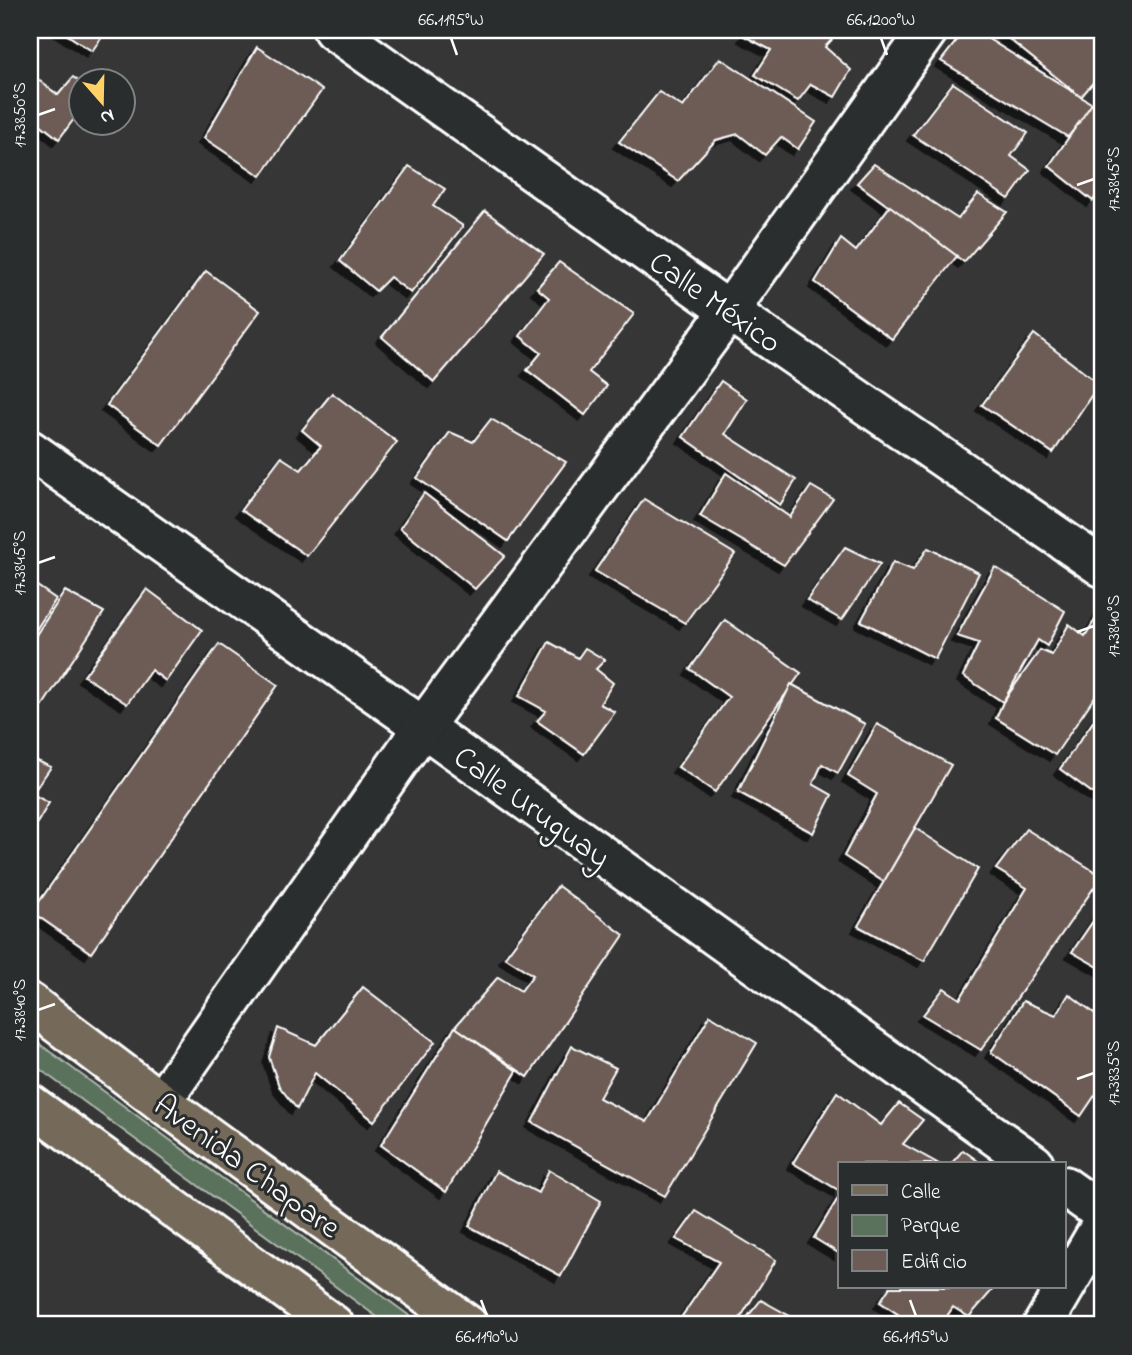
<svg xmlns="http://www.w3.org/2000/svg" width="1132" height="1355" viewBox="0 0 1132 1355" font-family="'Indie Flower',sans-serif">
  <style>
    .green { fill: #5a715c; stroke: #acb8ae; stroke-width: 2 }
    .building { fill: #6d5c55; stroke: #fff; stroke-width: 2; filter: url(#shadow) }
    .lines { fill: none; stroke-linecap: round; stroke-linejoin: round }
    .street-casing { stroke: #fff; stroke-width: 44 }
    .primary-casing { stroke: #fff; stroke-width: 44 }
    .street { stroke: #2a2d2e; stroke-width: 38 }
    .primary { stroke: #746a5a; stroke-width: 38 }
    .ticks { fill: none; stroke: #fff; stroke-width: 2.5 }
    .labels { text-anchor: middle; stroke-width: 6; stroke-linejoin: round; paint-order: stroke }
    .street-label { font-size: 32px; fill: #fff; stroke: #2a2d2e }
    .neatline { fill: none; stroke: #fff; stroke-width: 2.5 }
    .ticks-label { font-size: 18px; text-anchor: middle; fill: #fff }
  </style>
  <defs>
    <filter id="shadow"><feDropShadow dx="-6" dy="6" stdDeviation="0" flood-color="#0009"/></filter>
  </defs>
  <rect width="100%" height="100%" fill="#373636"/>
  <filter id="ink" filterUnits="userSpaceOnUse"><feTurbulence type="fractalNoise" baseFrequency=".0143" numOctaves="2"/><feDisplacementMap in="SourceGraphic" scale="14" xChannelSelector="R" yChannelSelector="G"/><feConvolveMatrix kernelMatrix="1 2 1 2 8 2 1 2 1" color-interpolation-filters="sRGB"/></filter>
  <g filter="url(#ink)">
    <polygon class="green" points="30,1037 422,1325 388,1325 30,1062"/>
    <g class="building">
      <polygon points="60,30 107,30 92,51"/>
      <polygon points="748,30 841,30 825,47 851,70 835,97 811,84 798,101 755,75 771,50 744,36"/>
      <polygon points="965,30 974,30 1094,105 1068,137 941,61"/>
      <polygon points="1000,30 1102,30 1102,47 1096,56 1102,62 1102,72 1081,97 999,31"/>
      <polygon points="257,47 322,90 261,176 204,138"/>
      <polygon points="720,58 816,122 798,149 781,137 765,155 738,134 716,140 678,181 619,142 659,92 683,107"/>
      <polygon points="32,75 58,95 73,77 80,82 80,111 59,139 30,116 30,78"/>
      <polygon points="953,83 1028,133 1011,156 1030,170 1009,199 913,135"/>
      <polygon points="1102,89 1102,187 1093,201 1049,166"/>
      <polygon points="874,164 958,219 978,194 1007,212 964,262 857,183"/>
      <polygon points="409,166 445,189 433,206 463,226 411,293 390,277 376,291 340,261"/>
      <polygon points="890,206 957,256 892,339 815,282 841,239 856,251"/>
      <polygon points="485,211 544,254 434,382 382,337"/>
      <polygon points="559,262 634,314 589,372 607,386 585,415 527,370 541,353 520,336 549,298 537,288"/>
      <polygon points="206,271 260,311 161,445 107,405"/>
      <polygon points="1034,334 1099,384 1053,453 982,405"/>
      <polygon points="721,381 747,399 725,434 796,480 780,505 683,437"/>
      <polygon points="332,393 397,442 307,556 241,510 281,457 301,470 321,446 302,430"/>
      <polygon points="491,419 566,462 508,541 417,478 450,432 473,442"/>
      <polygon points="726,473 790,517 811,486 833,499 784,565 700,516"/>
      <polygon points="424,493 505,556 475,589 400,528"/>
      <polygon points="644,499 735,554 685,623 595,571"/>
      <polygon points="845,547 880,564 842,620 807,600"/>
      <polygon points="928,548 979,573 935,659 861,621 893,562 913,570"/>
      <polygon points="995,567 1065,611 1047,646 1038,640 1003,702 963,676 979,643 957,636"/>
      <polygon points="30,581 56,599 30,639"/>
      <polygon points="147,589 202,630 166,681 151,670 127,704 84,676"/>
      <polygon points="65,591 104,612 30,725 30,644"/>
      <polygon points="1102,608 1102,686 1055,755 996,718 1003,702 1040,650 1052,655 1069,624 1085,636"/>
      <polygon points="725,620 801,673 715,792 678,767 729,697 690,669"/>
      <polygon points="549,642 578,658 585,648 605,660 596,669 613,683 600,704 615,712 584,754 537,721 546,711 519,696"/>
      <polygon points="219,644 278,685 91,953 32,912"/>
      <polygon points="791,684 865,724 838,773 822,764 813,784 832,795 813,833 738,792"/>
      <polygon points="1102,709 1102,800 1060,769"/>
      <polygon points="877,724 951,765 884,882 844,856 877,794 848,776"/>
      <polygon points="35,760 51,767 32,794 49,803 30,835 30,769"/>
      <polygon points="915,828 978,869 924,961 858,926"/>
      <polygon points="1026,829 1102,876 981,1050 923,1015 944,988 960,999 1027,888 996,869"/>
      <polygon points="558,886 624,935 528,1077 455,1027 498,977 521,991 533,975 505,957"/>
      <polygon points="1102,908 1102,969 1072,952"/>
      <polygon points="363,987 435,1042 374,1121 315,1073 297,1109 279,1086 269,1057 278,1028 316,1045"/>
      <polygon points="1069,994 1102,1019 1102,1085 1081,1116 991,1052 1023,1001 1056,1015"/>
      <polygon points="710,1015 757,1043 665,1196 532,1122 572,1046 616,1068 599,1098 647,1122"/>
      <polygon points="455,1027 517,1071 446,1192 381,1145"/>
      <polygon points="837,1092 881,1125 899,1103 923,1120 903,1144 939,1164 840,1164 840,1191 793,1163"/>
      <polygon points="963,1150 982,1164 951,1164"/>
      <polygon points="549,1170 601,1201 561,1276 469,1226 496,1171 538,1193"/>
      <polygon points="840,1195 840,1254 814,1238"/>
      <polygon points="696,1211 776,1260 736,1325 676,1325 719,1262 676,1239"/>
      <polygon points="890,1287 995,1287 969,1317 953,1307 941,1325 914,1325 880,1302"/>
      <polygon points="761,1300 806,1325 741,1325"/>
    </g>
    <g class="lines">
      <g class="street-casing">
        <g id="street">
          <polyline points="333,30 729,311 1102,567"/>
          <polyline points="30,450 423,727 1034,1164"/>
          <polyline points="161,1102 423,727 729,311 928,30"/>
          <polyline points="1064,1186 1102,1213"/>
          <polyline points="1043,1325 1102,1224"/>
        </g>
      </g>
      <g class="primary-casing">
        <g id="primary">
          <polyline points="30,1003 161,1102 468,1325"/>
          <polyline points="30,1104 334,1325"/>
        </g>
      </g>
      <use href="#street" class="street"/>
      <use href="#primary" class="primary"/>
    </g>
  </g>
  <path class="ticks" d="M451,38L457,55M881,38L887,55M38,115L55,109M1077,185L1094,179M38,563L55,557M1077,632L1094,626M38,1010L55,1004M1077,1079L1094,1073M481,1300L487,1316M910,1300L916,1316"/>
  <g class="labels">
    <g class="street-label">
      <text transform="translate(716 301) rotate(35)" y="11">Calle México</text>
      <text transform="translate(533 806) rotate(36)" y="11">Calle Uruguay</text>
      <text transform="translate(248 1165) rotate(36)" y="11">Avenida Chapare</text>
    </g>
  </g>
  <rect width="1132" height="1355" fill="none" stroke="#2a2d2e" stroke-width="77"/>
  <rect x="838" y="1162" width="228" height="126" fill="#2a2d2e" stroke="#7f8182" stroke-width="2"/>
  <rect x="852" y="1185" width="35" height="10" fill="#746a5a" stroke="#7f8182" stroke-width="2"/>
  <text x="901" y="1198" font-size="21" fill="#ffffff">Calle</text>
  <rect x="852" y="1215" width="35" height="21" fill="#5a715c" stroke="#7f8182" stroke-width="2"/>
  <text x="901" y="1232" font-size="21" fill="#ffffff">Parque</text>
  <rect x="852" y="1250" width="35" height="21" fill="#6d5c55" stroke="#7f8182" stroke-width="2"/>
  <text x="901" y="1268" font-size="21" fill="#ffffff">Edificio</text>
  <g transform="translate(102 102) rotate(160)"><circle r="33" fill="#2a2d2e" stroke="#7f8182" stroke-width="2"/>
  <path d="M0-5L12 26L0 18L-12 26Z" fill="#ffd166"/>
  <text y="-10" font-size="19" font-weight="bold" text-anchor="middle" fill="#ffffff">N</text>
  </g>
  <rect x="38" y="38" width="1056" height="1278" class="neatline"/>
  <g class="ticks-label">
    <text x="451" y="25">66.1195°W</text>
    <text x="881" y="25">66.1200°W</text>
    <text transform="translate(19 115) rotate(-90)" y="6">17.3850°S</text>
    <text transform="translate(1113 179) rotate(-90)" y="6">17.3845°S</text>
    <text transform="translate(19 563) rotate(-90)" y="6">17.3845°S</text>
    <text transform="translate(1113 626) rotate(-90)" y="6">17.3840°S</text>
    <text transform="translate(19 1010) rotate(-90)" y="6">17.3840°S</text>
    <text transform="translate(1113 1073) rotate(-90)" y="6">17.3835°S</text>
    <text x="487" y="1342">66.1190°W</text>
    <text x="916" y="1342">66.1195°W</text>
  </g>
</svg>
